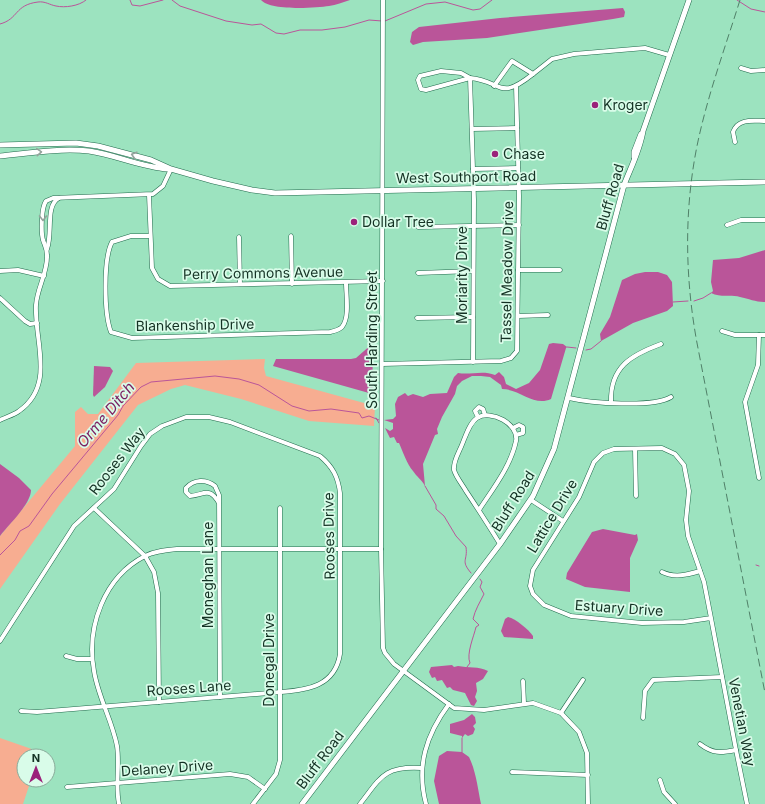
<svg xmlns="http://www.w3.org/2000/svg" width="765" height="804" viewBox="0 0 765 804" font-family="Inter,sans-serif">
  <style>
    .green { fill: #f7ad91 }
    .water { fill: #ba5599 }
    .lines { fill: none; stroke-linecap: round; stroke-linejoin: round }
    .stream { stroke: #ba5599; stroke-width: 1 }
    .minor-casing { stroke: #216a4c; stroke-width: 5 }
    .major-casing { stroke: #216a4c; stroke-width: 6 }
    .minor { stroke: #fff; stroke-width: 4 }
    .major { stroke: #fff; stroke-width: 5 }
    .rail { stroke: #508068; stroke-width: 1; stroke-dasharray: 8 4; stroke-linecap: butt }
    .oneway { stroke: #95a39c }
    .poi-dot { fill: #9b227a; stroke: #d9fce9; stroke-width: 1.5 }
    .labels { text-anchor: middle; stroke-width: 3.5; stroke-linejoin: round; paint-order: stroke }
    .poi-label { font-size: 14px; fill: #143224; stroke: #d9fce9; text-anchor: start }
    .street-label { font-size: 14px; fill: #143224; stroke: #d9fce9 }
    .water-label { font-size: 15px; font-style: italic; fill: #7b1e61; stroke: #d9fce9 }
  </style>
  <rect width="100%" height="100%" fill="#9ce3bf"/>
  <g class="green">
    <polygon points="265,359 264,368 266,376 375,406 374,426 309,421 241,399 185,385 171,389 138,405 60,504 0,589 0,536 75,446 75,412 81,407 88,414 98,414 136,363"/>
    <polygon points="0,738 49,755 24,756 24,780 31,780 23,804 0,804"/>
  </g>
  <g class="water">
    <path d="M261,0H350C343,2 336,5 329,6C315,8 270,11 261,0Z"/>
    <polygon points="623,8 625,12 624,17 613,19 487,38 423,42 413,45 410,42 412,32 419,27 500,18"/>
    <path d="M765,250V302C756,302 749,299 740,297C730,294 721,298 711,293L713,291L711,282L713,260L739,258Z"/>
    <polygon points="645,272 658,272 667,275 672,282 673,306 667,311 633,323 601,341 600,334 610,317 622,280 635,274"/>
    <path d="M553,343L563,344L567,347L566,348L551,399C534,407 520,389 502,389L501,385L490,377L481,376H472L462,381L457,386L455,394L442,417L437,429L438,434L435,435L423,464L425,486C421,479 417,477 413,471C407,464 403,452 399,443H397L394,437L390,438L385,428L390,431L393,429V423L384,420L393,419L396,416L395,404L398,397L405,393L408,396L413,394L423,397L430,394L447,393L454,377L458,373C471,375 483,370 495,375L499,372L504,377L506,384L516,389L529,383L540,370L549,344Z"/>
    <polygon points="372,344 373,386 372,390 369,393 273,366 276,359 351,359 356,358"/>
    <polygon points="94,366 110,367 113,371 105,387 94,397 93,395"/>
    <path d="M0,464L19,478L31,490C31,504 9,524 0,536Z"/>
    <polygon points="603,529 635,535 637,534 638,540 630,558 630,592 585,587 566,579 567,573 592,532"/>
    <path d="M508,617C516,619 528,629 533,636V639L504,637L501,631L505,619Z"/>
    <path d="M452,665L454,667L458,666C468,668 479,666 488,671L483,679L476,683L477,691L475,697L477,701L474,706L471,705L465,693L453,690L450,687L447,688L442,680L437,681L435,677L432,678L429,672L431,667Z"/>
    <polygon points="472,714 475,717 476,723 473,726 475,729 473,734 468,736 465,734 462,738 462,736 450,733 450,724 464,720"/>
    <path d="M447,751L462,752L469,757C476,771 478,790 481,804H439L434,781L439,756Z"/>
  </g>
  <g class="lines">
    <g class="stream">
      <polyline points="130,0 132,5 140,6 163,0"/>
      <polyline points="172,0 180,6 226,21 252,25 261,24 276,33 284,34 300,30 322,30 345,27 369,20 382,21"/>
      <polyline points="737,0 751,9 765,12"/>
      <polyline points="385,21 426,4 445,2 473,10 480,9 492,0"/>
      <path d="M0,24C19,19 14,5 38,2C45,1 50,5 56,6C65,8 79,6 86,0"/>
      <polyline points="694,301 703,298 711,293"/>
      <polyline points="673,302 688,301"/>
      <polyline points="567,347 576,348"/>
      <polyline points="586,350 591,349 601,341"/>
      <polyline points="376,418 379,423"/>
      <path d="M425,486L436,505V509L444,516L456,536L466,547C468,561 460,560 471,573"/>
      <polyline points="0,555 15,540 20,531 29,526 52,494 118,415 123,406 141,387 151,382 215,376 239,379 259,385 292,406 309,411 331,409 359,413 362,418 369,416 379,420"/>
      <polyline points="756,565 759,566"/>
      <path d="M467,667L470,663C466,654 474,636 476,627L479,625L473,619C475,610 480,602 484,594L480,587L482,582L480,579"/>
      <polyline points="462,752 462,738"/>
    </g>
    <g class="minor-casing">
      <g id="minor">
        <polyline points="383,0 381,549 383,648 385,653 394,664 454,708 484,710 533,703 561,713 579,732 587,753 588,804"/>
        <polyline points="741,68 751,71 765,70"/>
        <polygon points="441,71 461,73 470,78 426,90 421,89 418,80 420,76"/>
        <polyline points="494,86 512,61 533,74 552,59 574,54 645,48 669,55"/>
        <polyline points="472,129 517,128"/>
        <path d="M735,142L733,132C738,118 753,121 765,121"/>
        <polyline points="473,169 518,168"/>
        <polyline points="149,195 152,268 158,279 170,286 383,281"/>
        <polyline points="727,225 741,220 765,220"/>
        <polyline points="418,227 519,225"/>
        <path d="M150,236H131L112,242C103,259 104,314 111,332L132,338L330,332C334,331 339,330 342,327C350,317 346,295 346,283"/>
        <polyline points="291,236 292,284"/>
        <polyline points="239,237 240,284"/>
        <path d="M47,249C53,233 45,205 59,198"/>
        <polyline points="518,270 560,270"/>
        <polyline points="0,271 18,270 44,276"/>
        <polyline points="418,273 473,271"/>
        <polyline points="0,298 25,321 30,324 37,323"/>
        <polyline points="518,316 548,315"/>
        <polyline points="417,318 473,317"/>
        <polyline points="722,331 735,335 765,335"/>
        <path d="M473,362L474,200L470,78C503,81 498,102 533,74"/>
        <polyline points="382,364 501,361 511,358 517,351 519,196 516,86"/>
        <path d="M569,398C590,403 653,408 671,397"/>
        <path d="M611,402C610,367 631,355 661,344"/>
        <polyline points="478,417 475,411 479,407 483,409 485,415"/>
        <path d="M0,420C6,417 14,415 19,411C56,385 34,341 36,305C37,288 48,272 47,255C47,249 45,246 43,240C41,233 41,208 46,201L53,198L153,194L163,186L171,169"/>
        <polyline points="513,428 519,425 523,427 523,433 516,435"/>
        <polyline points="635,449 636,496"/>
        <polyline points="759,478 745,402 758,365 759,335"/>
        <polyline points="531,500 563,521"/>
        <path d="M219,503C209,486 204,495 190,496L186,492V488C194,479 206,479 215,486L219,495L220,697"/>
        <polyline points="94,508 145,556 154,572 158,593 159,702"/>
        <path d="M479,510C492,490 511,466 516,441C519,424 491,409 477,418C469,423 465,438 461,447C458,454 453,462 454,470C456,477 462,484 466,491C478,509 489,526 500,544"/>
        <path d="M662,572C674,578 687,575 700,571"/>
        <polyline points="711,618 684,622 642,623 571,616 544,605 533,594 530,586 533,570 579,497 594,462 603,453 614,449 662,448 675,454 684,465 689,491 686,520 688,536 704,582 711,618 736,750 747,804"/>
        <path d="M0,641L74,526L114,489L141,446L150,434L162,426L186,417H209L230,422L320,456C333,467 338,477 340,493V654C335,686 308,690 281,692L37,712L21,711"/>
        <polyline points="66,656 77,659 92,659"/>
        <polyline points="523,681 524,703"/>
        <polyline points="561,713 583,680"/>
        <polyline points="643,718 645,691 653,680 722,677"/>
        <path d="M700,744C713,754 721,753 736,750"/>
        <polyline points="512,772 588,775"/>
        <polyline points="660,780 664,792 675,804"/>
        <polyline points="67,787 230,774 248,777 265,789"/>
        <path d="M119,804C115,785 120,765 117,746C112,720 98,697 94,671C86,627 104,577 145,556C155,551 166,550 177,549H381"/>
        <polyline points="253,804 276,774 280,760 280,508"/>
        <path d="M360,804C381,777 384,766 421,768"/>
        <path d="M426,804C416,766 426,735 449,704"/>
      </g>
    </g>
    <g class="major-casing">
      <g id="major">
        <polyline points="0,145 76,143 98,146 151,160 171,169 213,181 252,190 275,193 765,182"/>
        <path d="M0,156C29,153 60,148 89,151C116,155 141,167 168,169"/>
        <polyline points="634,157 634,152 641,134"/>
        <path d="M302,804L500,544L533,496L554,449L624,185C631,167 640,150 643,131L689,0"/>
      </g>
    </g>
    <use href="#minor" class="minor"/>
    <use href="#major" class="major"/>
    <path class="rail" d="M740,0C725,48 707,97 697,146C684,211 685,278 697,343L765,693"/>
  </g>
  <defs><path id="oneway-chevron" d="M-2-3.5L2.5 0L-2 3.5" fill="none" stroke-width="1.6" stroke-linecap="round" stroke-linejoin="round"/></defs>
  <g class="oneway">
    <use href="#oneway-chevron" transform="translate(39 152) rotate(-4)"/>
    <use href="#oneway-chevron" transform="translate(134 155) rotate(-164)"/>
    <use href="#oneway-chevron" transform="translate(43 218) rotate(90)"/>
  </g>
  <g class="poi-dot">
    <circle cx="595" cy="105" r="4"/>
    <circle cx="495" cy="154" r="4"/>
    <circle cx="354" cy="222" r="4"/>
  </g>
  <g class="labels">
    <g class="poi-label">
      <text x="603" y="110">Kroger</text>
      <text x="503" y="159">Chase</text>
      <text x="362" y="227">Dollar Tree</text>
    </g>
    <g class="street-label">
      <text transform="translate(466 177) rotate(-1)" y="5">West Southport Road</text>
      <text transform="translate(610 197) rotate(-74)" y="5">Bluff Road</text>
      <text transform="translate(507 272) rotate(-89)" y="5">Tassel Meadow Drive</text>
      <text transform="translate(263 273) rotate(-1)" y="5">Perry Commons Avenue</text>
      <text transform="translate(462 275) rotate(-90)" y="5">Moriarity Drive</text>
      <text transform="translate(195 325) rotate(-1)" y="5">Blankenship Drive</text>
      <text transform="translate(372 340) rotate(-90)" y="5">South Harding Street</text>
      <text transform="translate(117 461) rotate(-52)" y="5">Rooses Way</text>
      <text transform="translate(513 501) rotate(-58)" y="5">Bluff Road</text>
      <text transform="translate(552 516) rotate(-59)" y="5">Lattice Drive</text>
      <text transform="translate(329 536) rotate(-91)" y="5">Rooses Drive</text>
      <text transform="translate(208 575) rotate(-90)" y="5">Moneghan Lane</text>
      <text transform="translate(619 608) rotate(4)" y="5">Estuary Drive</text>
      <text transform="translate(269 660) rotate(-90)" y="5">Donegal Drive</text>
      <text transform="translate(189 688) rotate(-4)" y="5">Rooses Lane</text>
      <text transform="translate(742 722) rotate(79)" y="5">Venetian Way</text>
      <text transform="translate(320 760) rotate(-53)" y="5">Bluff Road</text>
      <text transform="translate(167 768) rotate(-4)" y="5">Delaney Drive</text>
    </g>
    <g class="water-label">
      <text transform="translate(106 415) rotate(-50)" y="5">Orme Ditch</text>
    </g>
  </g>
  <g transform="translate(36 768)"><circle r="19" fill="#d9fce9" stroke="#8aab9a"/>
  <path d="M0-3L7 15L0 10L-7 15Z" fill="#9b227a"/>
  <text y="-6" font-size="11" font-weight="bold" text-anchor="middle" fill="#143224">N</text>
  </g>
</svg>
